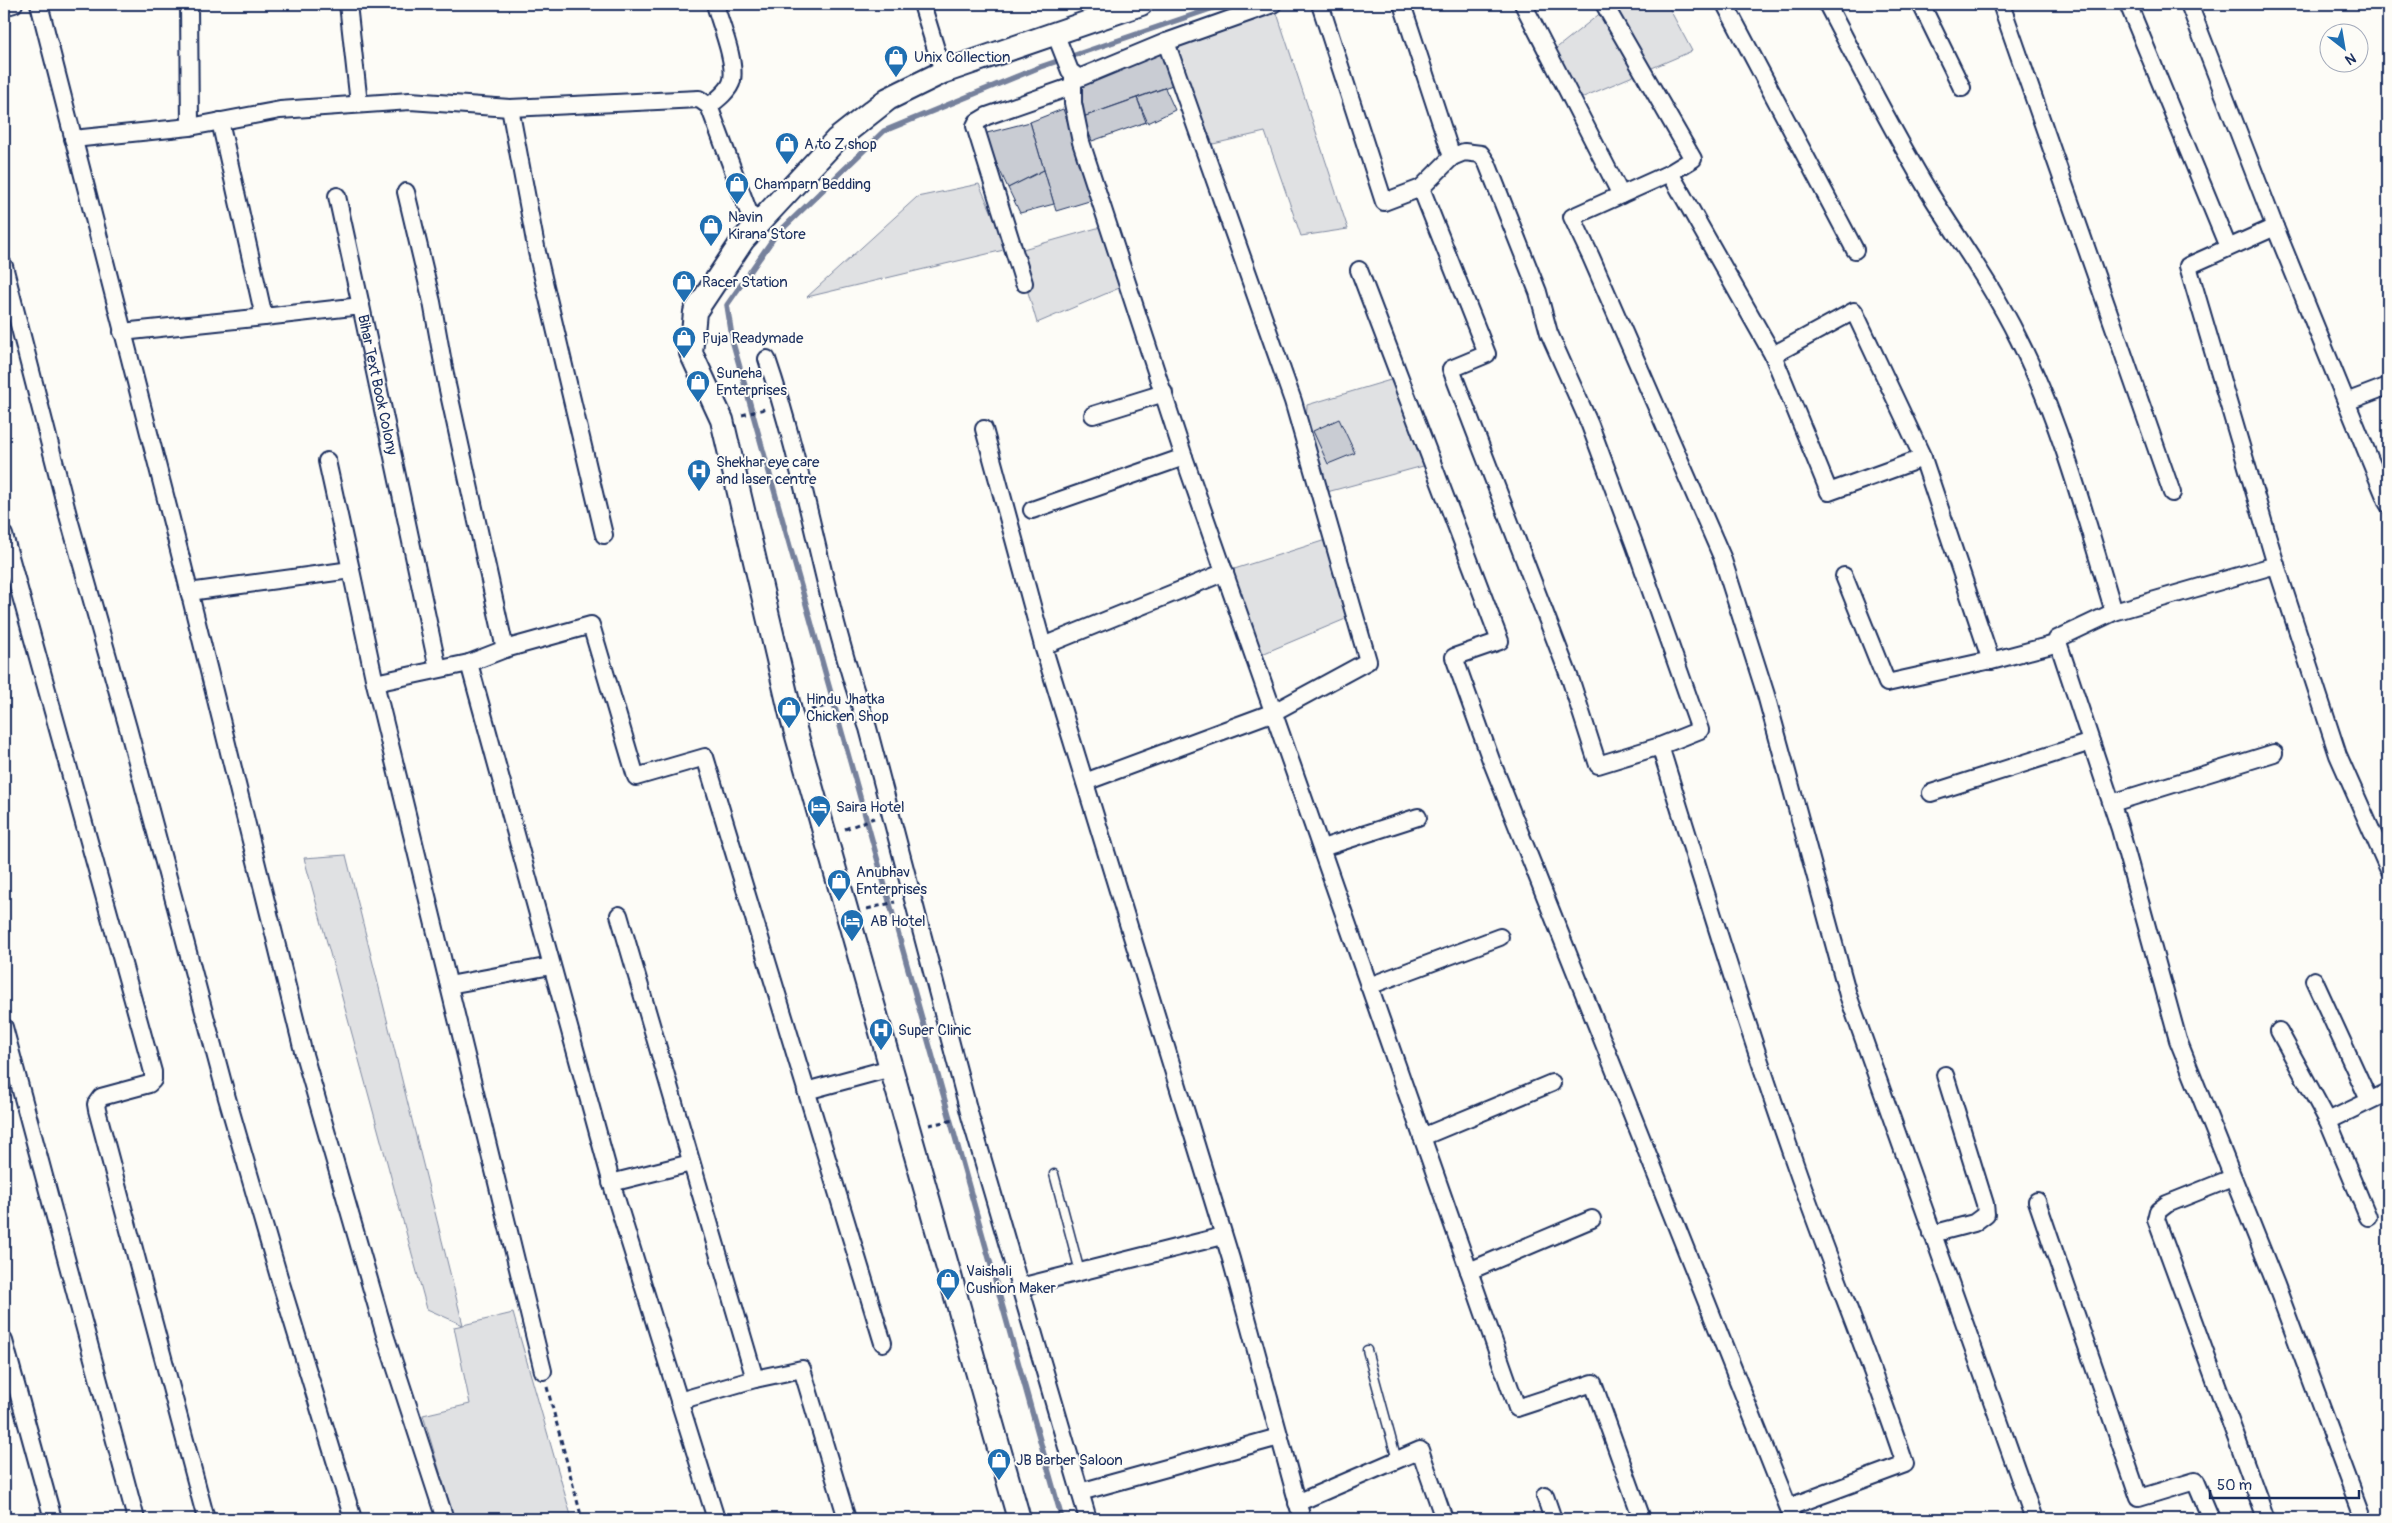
<svg xmlns="http://www.w3.org/2000/svg" width="2392" height="1523" viewBox="0 0 2392 1523" font-family="Pangolin,sans-serif">
  <style>
    .green { fill: #e0e1e3; stroke: #7e88a0 }
    .lines { fill: none; stroke-linecap: round; stroke-linejoin: round }
    .stream { stroke: #76819c; stroke-width: 5.5 }
    .building { fill: #c9ccd3; stroke: #1b2f5e }
    .lane-casing { stroke: #1b2f5e; stroke-width: 11 }
    .street-casing { stroke: #1b2f5e; stroke-width: 20 }
    .secondary-casing { stroke: #1b2f5e; stroke-width: 26 }
    .path { stroke: #1b2f5e; stroke-width: 3; stroke-dasharray: 5 4; stroke-linecap: butt }
    .lane { stroke: #fdfcf7; stroke-width: 8 }
    .street { stroke: #fdfcf7; stroke-width: 16 }
    .secondary { stroke: #fdfcf7; stroke-width: 22 }
    .labels { text-anchor: middle; stroke-width: 4; stroke-linejoin: round; paint-order: stroke }
    .poi-label { font-size: 15px; fill: #1b2f5e; stroke: #fdfcf7; text-anchor: start }
    .street-label { font-size: 15px; fill: #1b2f5e; stroke: #fdfcf7 }
  </style>
  <rect width="100%" height="100%" fill="#fdfcf7"/>
  <filter id="ink" filterUnits="userSpaceOnUse"><feTurbulence type="fractalNoise" baseFrequency=".02" numOctaves="2"/><feDisplacementMap in="SourceGraphic" scale="10" xChannelSelector="R" yChannelSelector="G"/><feConvolveMatrix kernelMatrix="1 2 1 2 8 2 1 2 1" color-interpolation-filters="sRGB"/></filter>
  <g filter="url(#ink)">
    <g class="green">
      <polygon points="1274,4 1348,229 1301,236 1265,132 1213,144 1173,48"/>
      <polygon points="1612,4 1667,4 1692,51 1574,101 1549,54"/>
      <polygon points="979,184 1008,249 807,297 917,197"/>
      <polygon points="1104,226 1124,286 1037,323 1016,251"/>
      <polygon points="1397,378 1427,465 1327,492 1305,436 1307,405"/>
      <polygon points="1332,538 1355,615 1255,657 1225,572"/>
      <polygon points="346,855 463,1325 513,1313 572,1519 454,1519 423,1415 470,1404 454,1327 463,1325 427,1309 304,858"/>
    </g>
    <g class="lines">
      <polyline class="stream" points="1062,1519 733,343 727,305 775,236 884,131 1040,67 1225,4"/>
    </g>
    <g class="building">
      <polygon points="1164,53 1175,84 1083,117 1074,85"/>
      <polygon points="1165,88 1175,110 1148,123 1137,98"/>
      <polygon points="1137,98 1146,122 1092,141 1083,117"/>
      <polygon points="1063,109 1096,199 1056,211 1030,122"/>
      <polygon points="1030,122 1044,170 1008,188 983,134"/>
      <polygon points="1044,170 1054,204 1020,213 1008,188"/>
      <polygon points="1339,419 1355,453 1328,464 1313,431"/>
    </g>
    <g class="lines">
      <g class="lane-casing">
        <g id="lane">
          <polyline points="1054,1174 1080,1272"/>
          <polyline points="1367,1350 1397,1460"/>
        </g>
      </g>
      <g class="street-casing">
        <g id="street">
          <polyline points="39,4 179,550 303,1051 385,1335 445,1519"/>
          <polyline points="189,4 190,127"/>
          <polyline points="348,4 359,104"/>
          <polyline points="922,4 943,72"/>
          <polyline points="1320,4 1384,202 1421,188"/>
          <path d="M1402,4L1452,157L1464,152L1481,154L1487,163L1538,292L1549,333L1590,425L1635,546L1700,730L1660,746C1704,887 1747,1028 1796,1167C1831,1267 1872,1364 1905,1464L1789,1507"/>
          <polyline points="1523,4 1621,195"/>
          <polyline points="1604,4 1693,159 1670,173"/>
          <polyline points="1725,4 1855,250"/>
          <path d="M1827,4C1859,65 1890,127 1926,187C1957,238 1992,285 2018,338C2062,425 2086,520 2114,612L2057,639L2120,829L2178,1040L2276,1285L2363,1519"/>
          <polyline points="1921,4 1962,88"/>
          <polyline points="2001,4 2172,493"/>
          <polyline points="2128,4 2228,247"/>
          <polyline points="2189,4 2275,227 2388,504"/>
          <polyline points="4,7 14,4"/>
          <polyline points="1055,33 1070,71 1079,78 1166,42 1273,4"/>
          <polyline points="1073,75 1073,103 1081,142 1184,457 1517,1408 1593,1383 1642,1519"/>
          <path d="M709,106C717,100 730,90 732,80C736,61 720,23 715,4"/>
          <polyline points="510,108 537,252 604,535"/>
          <path id="s1" d="M220,121L264,317L361,306L438,669"/>
          <polyline points="73,139 190,127 280,110 410,101 510,108 699,99 709,106 755,229"/>
          <polyline points="1452,157 1421,188 1487,354 1451,369 1571,681 1598,765 1660,746"/>
          <polyline points="337,196 361,306"/>
          <polyline points="2275,227 2188,266 2276,565 2338,755 2388,868"/>
          <polyline points="4,266 69,519 128,728 227,1098 279,1277 353,1519"/>
          <polyline points="1359,270 1500,641 1454,657 1491,760 1793,1519"/>
          <polyline points="1024,283 975,126 977,122 987,116 1073,86"/>
          <polyline points="122,332 264,317"/>
          <polyline points="1773,355 1854,311 1923,458 1991,661 2059,643"/>
          <path d="M767,359C808,479 824,607 868,728L970,1116L1088,1519"/>
          <polyline points="2346,402 2388,386"/>
          <polyline points="1093,415 1164,393"/>
          <polyline points="984,429 1043,646 1231,1259 1302,1519"/>
          <polyline points="1923,458 1829,492 1773,355 1670,173 1572,217 1591,257 1722,557 1766,695 1848,995 2034,1519"/>
          <polyline points="327,461 351,570"/>
          <polyline points="1032,510 1184,457"/>
          <polyline points="4,535 153,1072 153,1080 149,1084 101,1097 96,1104 97,1110 206,1519"/>
          <polyline points="1844,576 1887,683 1991,660"/>
          <polyline points="189,592 351,570 375,683 469,663 505,649 447,385 432,302 406,192"/>
          <polyline points="2114,612 2276,565"/>
          <polyline points="1043,646 1225,572"/>
          <polyline points="505,649 591,625 636,777 705,757 883,1343"/>
          <polyline points="469,663 615,1195 716,1519"/>
          <polyline points="375,683 543,1371"/>
          <polyline points="1085,782 1274,712 1368,661 1293,401 1166,42"/>
          <polyline points="1931,793 2091,742"/>
          <polyline points="2112,803 2274,753"/>
          <polyline points="1322,848 1418,817"/>
          <polyline points="619,915 755,1379"/>
          <polyline points="2314,980 2369,1100"/>
          <polyline points="449,985 551,966"/>
          <polyline points="1369,986 1500,937"/>
          <polyline points="4,1027 136,1519"/>
          <polyline points="2279,1031 2328,1121 2388,1092"/>
          <polyline points="806,1091 891,1068"/>
          <polyline points="2328,1121 2368,1217"/>
          <polyline points="1422,1137 1552,1083"/>
          <polyline points="2232,1178 2167,1204 2158,1211 2156,1219 2266,1519"/>
          <polyline points="611,1183 691,1163"/>
          <polyline points="2037,1201 2139,1498 2195,1481 2211,1519"/>
          <polyline points="1932,1234 1974,1223 1986,1214 1985,1204 1945,1075"/>
          <polyline points="1469,1271 1592,1219"/>
          <polyline points="1020,1287 1223,1236"/>
          <polyline points="4,1341 53,1519"/>
          <polyline points="679,1401 755,1379 802,1369 847,1519"/>
          <polyline points="1080,1492 1279,1437"/>
          <polyline points="1545,1496 1553,1519"/>
          <polyline points="1297,1503 1420,1450 1444,1519"/>
        </g>
      </g>
      <g class="secondary-casing">
        <polyline id="secondary" points="1019,1519 791,715 722,420 691,353 695,312 743,240 836,140 888,99 943,72 1141,4"/>
      </g>
      <g class="path">
        <polyline points="742,415 765,409"/>
        <polyline points="811,710 841,702"/>
        <polyline points="845,829 874,818"/>
        <polyline points="867,909 895,902"/>
        <polyline points="929,1125 954,1120"/>
        <polyline points="547,1387 582,1519"/>
      </g>
      <use href="#lane" class="lane"/>
      <use href="#street" class="street"/>
      <use href="#secondary" class="secondary"/>
    </g>
  </g>
  <defs>
    <g id="shop-pin" transform="scale(1.25)"><path d="M0 17L-7.5 6A9.5 9.5 0 1 1 7.5 6Z" fill="#1f6fb2" stroke="#fdfcf7"/><path d="M-5-2.5h2.3a2.7 3.5 0 0 1 5.4 0H5L5.5 6h-11ZM-1.5-2.5h3a1.5 2.3 0 0 0-3 0Z" fill="#fff"/></g>
    <g id="hospital-pin" transform="scale(1.25)"><path d="M0 17L-7.5 6A9.5 9.5 0 1 1 7.5 6Z" fill="#1f6fb2" stroke="#fdfcf7"/><path d="M-5-5h3v3.5h4V-5h3V5h-3V1.5h-4V5h-3Z" fill="#fff"/></g>
    <g id="hotel-pin" transform="scale(1.25)"><path d="M0 17L-7.5 6A9.5 9.5 0 1 1 7.5 6Z" fill="#1f6fb2" stroke="#fdfcf7"/><path d="M-6-4.5h1.5V1H6V5H4.5V3h-9V5H-6ZM-4 0a1.8 1.8 0 1 1 3.6 0ZM.5 0V-2.5h3Q6-2.5 6 0Z" fill="#fff"/></g>
  </defs>
  <g fill-rule="evenodd">
    <use href="#shop-pin" x="896" y="57"/>
    <use href="#shop-pin" x="787" y="144"/>
    <use href="#shop-pin" x="737" y="184"/>
    <use href="#shop-pin" x="711" y="226"/>
    <use href="#shop-pin" x="684" y="282"/>
    <use href="#shop-pin" x="684" y="338"/>
    <use href="#shop-pin" x="698" y="382"/>
    <use href="#hospital-pin" x="699" y="471"/>
    <use href="#shop-pin" x="789" y="708"/>
    <use href="#hotel-pin" x="819" y="807"/>
    <use href="#shop-pin" x="839" y="881"/>
    <use href="#hotel-pin" x="852" y="921"/>
    <use href="#hospital-pin" x="881" y="1030"/>
    <use href="#shop-pin" x="948" y="1280"/>
    <use href="#shop-pin" x="999" y="1460"/>
  </g>
  <g class="labels">
    <g class="poi-label">
      <text x="914" y="62">Unix Collection</text>
      <text x="804" y="149">A to Z shop</text>
      <text x="754" y="189">Champarn Bedding</text>
      <text x="728" y="222">Navin<tspan x="728" dy="17">Kirana Store</tspan></text>
      <text x="702" y="287">Racer Station</text>
      <text x="702" y="343">Puja Readymade</text>
      <text x="716" y="378">Suneha<tspan x="716" dy="17">Enterprises</tspan></text>
      <text x="716" y="467">Shekhar eye care<tspan x="716" dy="17">and laser centre</tspan></text>
      <text x="806" y="704">Hindu Jhatka<tspan x="806" dy="17">Chicken Shop</tspan></text>
      <text x="836" y="812">Saira Hotel</text>
      <text x="856" y="877">Anubhav<tspan x="856" dy="17">Enterprises</tspan></text>
      <text x="870" y="926">AB Hotel</text>
      <text x="898" y="1035">Super Clinic</text>
      <text x="966" y="1276">Vaishali<tspan x="966" dy="17">Cushion Maker</tspan></text>
      <text x="1016" y="1465">JB Barber Saloon</text>
    </g>
    <g class="street-label">
      <text dy="5" stroke="none"><textPath href="#s1" startOffset="379">Bihar Text Book Colony</textPath></text>
    </g>
  </g>
  <rect width="2392" height="1523" fill="none" stroke="#fdfcf7" stroke-width="20"/>
  <rect x="10" y="10" width="2372" height="1503" fill="none" stroke="#1b2f5e" stroke-width="2" filter="url(#ink)"/>
  <g transform="translate(2344 48) rotate(149)"><circle r="24" fill="#fdfcf7" stroke="#a3aaba"/>
  <path d="M0-4L9 19L0 12L-9 19Z" fill="#1f6fb2"/>
  <text y="-8" font-size="14" font-weight="bold" text-anchor="middle" fill="#1b2f5e">N</text>
  </g>
  <path d="M2210 1490v8h149v-8" fill="none" stroke="#1b2f5e" stroke-width="2.5"/>
  <text x="2217" y="1490" font-size="15" fill="#1b2f5e" stroke="#fdfcf7" stroke-width="4" paint-order="stroke">50 m</text>
</svg>
